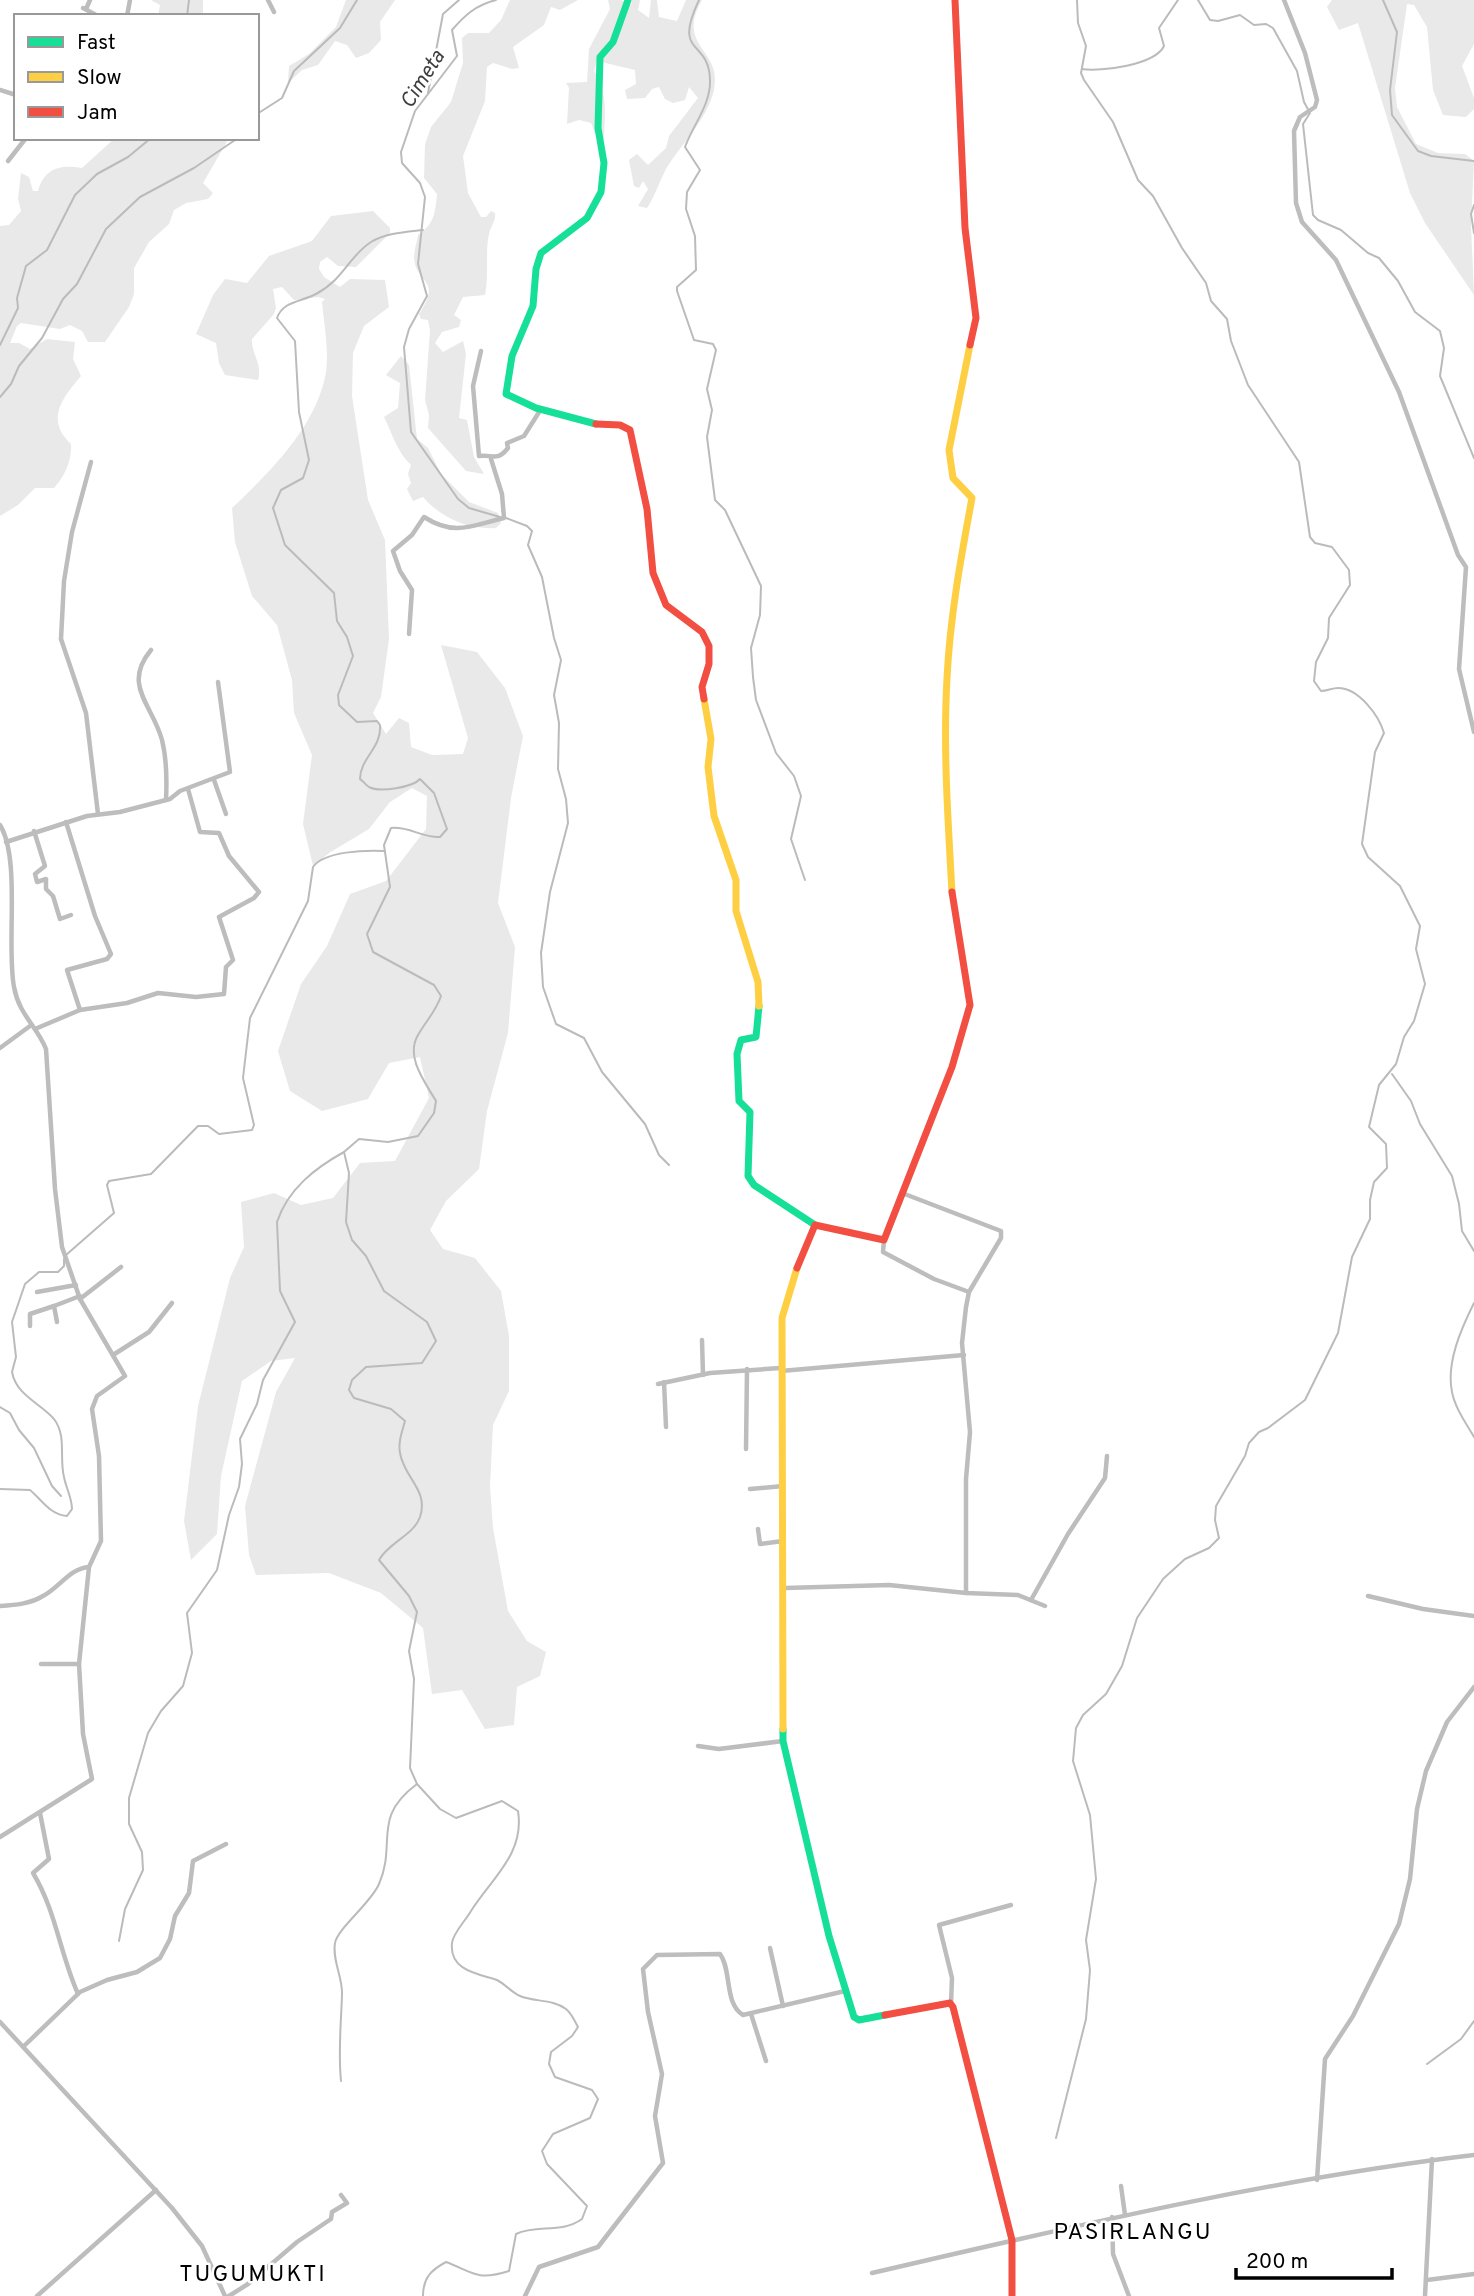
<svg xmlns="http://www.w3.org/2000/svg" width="1474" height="2296" viewBox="0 0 1474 2296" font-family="Overpass,sans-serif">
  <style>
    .green { fill: #e9e9e9 }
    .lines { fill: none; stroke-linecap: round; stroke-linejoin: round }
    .stream { stroke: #bbb; stroke-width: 2 }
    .street { stroke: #bdbdbd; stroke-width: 4.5 }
    .fast { stroke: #16e098; stroke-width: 7 }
    .slow { stroke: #ffcf43; stroke-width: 7 }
    .jam { stroke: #f24e42; stroke-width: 7 }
    .labels { text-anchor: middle; stroke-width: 5; stroke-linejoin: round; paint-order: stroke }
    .water-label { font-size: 21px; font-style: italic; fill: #3f3f3f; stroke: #fff }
    .quarter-label { font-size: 23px; letter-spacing: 2px; fill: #000; stroke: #fff }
  </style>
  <rect width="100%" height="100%" fill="#fff"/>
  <g class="green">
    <polygon points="151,0 203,0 203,16 158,16 160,5"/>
    <polygon points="346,0 395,0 380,22 381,40 369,53 356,58 347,45 335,41 318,65 302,70 288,83 289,66 309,54 336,27"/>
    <path d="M510,0H578L560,10L551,7L544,25L513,47L519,68L512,69L493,63L487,67L485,101L463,156L468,193L481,217H486L491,211L495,213C496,222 491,225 489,234C485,250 489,277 485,295L463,297L454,315L461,320L459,327L442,332L435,343L443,352L463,341L466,354L459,418L467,420L474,457L484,474L466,471L428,428L429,415L425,400L430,330L428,320L421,319L419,314C443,278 416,285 414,258C414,250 417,242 418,235C434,224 435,214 437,194L424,178L425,144L431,127L451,102L463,63L462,38L468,33H489L501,20Z"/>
    <path d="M608,0H621L631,5L632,0H640L638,10L649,18L651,0H657L659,17L677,21L686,0H702C675,47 723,49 714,90C707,120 681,144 666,169C659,182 655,196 647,208L638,206L648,189L643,181L639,188L634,186L629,160L637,154L648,165L666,148L669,136L698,98L689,87L685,100L673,103L665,99L659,87L652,89L645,98L627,99L625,90L636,84L635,70L597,61L594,71C608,91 605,115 604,139L597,138L591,123L579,120L567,124L569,88L566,83L587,82L589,49L610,9Z"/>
    <polygon points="1332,0 1474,0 1474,44 1462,66 1474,98 1474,109 1466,117 1443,115 1433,90 1427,27 1414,5 1407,4 1395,88 1397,107 1416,144 1438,153 1465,154 1474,161 1471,224 1474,295 1425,223 1410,193 1358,23 1339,30 1327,7"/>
    <path d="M115,138H229L203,183L213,193L208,199L186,203L174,210L169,224L149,242L134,268V294L129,307L105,342H88L82,331L70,325L60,329L21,323L17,326L10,343H19L30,349L47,339L75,342L73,359L81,376C62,398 45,420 71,444C72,460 65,476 54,488H35L18,505L0,516V226L9,225L21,211L18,199L21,173L29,177L33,191H38C44,168 61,164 82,168Z"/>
    <path d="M373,211L390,228V233L356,267L338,266L327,257L320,262L319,269L324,277L340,287L350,279L385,280L389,307L364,326L353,353L352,396L368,500L385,540L389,639L381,697L373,713L386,734L399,718L409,723L411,747L432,755L463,754L468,738L441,645L477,652L505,688L523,736L511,798L498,903L515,947L508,1033L487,1111L479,1169L446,1201L430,1230L443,1249L475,1258L501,1291L509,1336V1391L493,1425L490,1486L493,1528L508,1611L527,1641L546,1652L540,1676L517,1687L514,1725L485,1729L462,1690L432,1694L423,1628L381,1593L329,1573L256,1575L249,1555L245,1506L276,1392L295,1358L271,1361L242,1381L221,1476L217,1534L191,1560L184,1521L198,1406L230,1278L244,1247L241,1202L274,1193L301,1205L333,1198L360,1163L395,1161L429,1098L420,1057L389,1063L368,1099L322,1111L290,1091L278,1051L301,984L327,946L350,894L386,881L426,829L427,796L412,788L390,802L369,829L329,853L313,866L303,824L312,755L294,713L292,680L277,625L252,596L235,542L232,508C270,472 317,426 326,372C329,350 324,324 322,302L325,299L318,297L294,300L282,287L273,289L276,308L274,314L252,339C251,354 263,364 258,380L225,375L219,363L216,343L196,334L213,295L225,279L247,283L269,256L312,241L331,216Z"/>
    <path d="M401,356L409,365L417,439L428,448L441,474L469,502L498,513L501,523L496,528C469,530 441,518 423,497L413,501L407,489L411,483L408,474L411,465C397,452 393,435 384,417L398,408L400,383L386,375Z"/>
  </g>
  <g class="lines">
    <g class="stream">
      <path d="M496,0C476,5 465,15 452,30L457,56L415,111L401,152L402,163L420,183L425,197L418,264L427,296L409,329L404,347L411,432L458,499L469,508L500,517"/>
      <path d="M699,0C672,57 709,38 710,80C711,104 693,125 685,147L700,170L687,192L686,209L695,236L696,270L677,287V291L694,340L713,344L716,350L707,389L712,410L707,437L715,500L725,510L761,586L760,615L751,648L753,677L756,700L776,753L794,776L801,796L791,839L805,880"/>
      <polyline points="1198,0 1210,20 1218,21 1240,15 1254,25 1266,24 1273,28 1297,71 1304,102 1310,113 1303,124 1313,215 1318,220 1341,230 1368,253 1379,258 1398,281 1415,312 1440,331 1444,348 1440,376 1474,458"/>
      <polyline points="1383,0 1397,32 1390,90 1392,115 1418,151 1431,156 1474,161"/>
      <polyline points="187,16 189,0"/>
      <path d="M1082,69C1101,72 1155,65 1164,46L1159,28L1178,0"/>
      <polyline points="428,93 443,14 459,0"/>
      <polyline points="257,114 282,98 294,71 340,28 357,0"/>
      <polyline points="1474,205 1471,214 1474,233"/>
      <polyline points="0,345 18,308 17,298 26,266 47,250 75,195 97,174 128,157 151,138"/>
      <polyline points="0,397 11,384 19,366 42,338 63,299 77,284 106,229 140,197 194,168 238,138"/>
      <polyline points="506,518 527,526 532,531 528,545 542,577 554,638 561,660 554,695 559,723 558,769 566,799 568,823 550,892 541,953 543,987 556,1024 584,1038 602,1072 645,1124 659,1155 669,1165"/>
      <polyline points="1392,1074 1411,1101 1420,1124 1452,1176 1459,1204 1462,1231 1474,1251"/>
      <path d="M66,1255L114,1213L107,1185L109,1181L151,1174L198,1126H208L219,1134L252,1130L254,1125L243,1078L250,1018L308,901L313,867C324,851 366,850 385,851"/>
      <path d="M1474,1303C1461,1329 1446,1363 1452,1392C1455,1408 1466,1423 1474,1437"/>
      <polyline points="0,1407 10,1413 19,1430 34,1448 52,1486 61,1496"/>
      <path d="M0,1489L30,1490C42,1500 49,1514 67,1516L72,1509C72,1498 66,1488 64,1477C59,1458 67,1436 54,1419C40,1403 16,1395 12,1372L16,1357L12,1322L25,1284L39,1272H58L64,1266V1259"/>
      <path d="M119,1941L125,1909L143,1870L142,1852L129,1824V1798L148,1733L161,1711L183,1686L192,1653L187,1613L217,1570L229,1515L239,1487L242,1464L240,1439L257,1404L263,1380L295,1322L280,1291L277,1222C288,1189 315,1168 344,1152"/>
      <polyline points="1427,2064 1461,2039 1474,2021"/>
      <path d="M341,2081C338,2051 341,2025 342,1995C343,1977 332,1961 335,1943C337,1929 371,1903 379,1884C397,1843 371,1818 417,1784"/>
      <path d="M1056,2138L1086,2019L1090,1970L1086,1940L1096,1879L1090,1815L1073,1761L1076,1728L1083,1715L1106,1694L1122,1666L1137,1618L1163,1579L1185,1559L1209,1548L1219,1538L1215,1520L1216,1506L1245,1456L1249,1443L1259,1432L1268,1428L1305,1400L1338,1333L1352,1257L1370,1219V1200L1374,1182L1387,1168L1386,1144L1369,1127L1379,1085L1396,1064L1404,1037L1414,1021L1425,984L1416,949L1420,926L1400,886L1368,857L1362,844L1375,752L1384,733C1379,716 1359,688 1338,688C1332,688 1327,691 1321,691L1314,681L1316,662L1328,638L1329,618L1350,585L1349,570L1332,547L1315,543L1310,537L1299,462L1248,385L1231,341L1227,319L1211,301L1206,283L1182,248L1153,196L1138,180L1113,122L1084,80L1081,73L1086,46L1078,23L1077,0"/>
      <path d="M423,2296C423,2278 431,2270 446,2262C475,2273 477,2281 509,2271L516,2234C537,2224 561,2234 582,2219L587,2206L547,2164L542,2151L553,2134L590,2118L598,2099L592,2090L555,2077L549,2064L551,2052L572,2036L578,2027C574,2020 572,2014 566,2009C553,1999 534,2002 520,1996C511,1992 505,1984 497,1980C479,1974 449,1971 452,1943C453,1933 466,1920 471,1911C491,1879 525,1854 518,1811L502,1801L456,1818L440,1809L417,1784L410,1768L414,1679L409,1651L417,1612L409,1596L379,1560C389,1542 413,1536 420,1517C429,1490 404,1478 400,1453C398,1442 402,1432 405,1421L391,1409L354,1398L349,1390L352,1380L366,1367L422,1363L436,1341L427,1322L384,1291L366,1256L352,1240L346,1222L349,1173L344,1152L359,1139L388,1142L418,1136L434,1113L436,1101C425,1082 405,1057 418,1035C426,1021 436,1011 441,996L434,985L373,952L367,934L390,887L384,845L391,828C409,826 422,838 440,837L447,829L434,793L420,779C413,787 380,793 369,787C368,787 362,780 360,779C360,758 382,748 380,725L377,721L357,722L339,705L338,695L353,656L347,637L337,621L334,593L285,545L273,508L281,490L303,478L309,460L299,412L295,341L277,318C283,301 301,302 316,294C344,279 349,256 371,242C386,233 406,232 423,230"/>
    </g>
    <g class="street">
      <polyline points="268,0 274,12"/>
      <polyline points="1284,0 1305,53 1317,100 1315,107 1300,117 1294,131 1296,203 1302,222 1336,260 1399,392 1458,555 1466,567 1459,669 1474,732"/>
      <polyline points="83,8 98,16"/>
      <polyline points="86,9 90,0"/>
      <polyline points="127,16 130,0"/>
      <polyline points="0,90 16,95"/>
      <polyline points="8,161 26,138"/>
      <path d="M481,351L473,386L479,456C493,454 497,462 508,448L507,443L524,436L541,409"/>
      <polyline points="91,462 72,532 64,581 61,639 86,713 98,814"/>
      <path d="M409,634L412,590L400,571L393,551L412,535L424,517C455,537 473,525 504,518L502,494L491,459"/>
      <path d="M151,650C122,685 152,704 162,740C167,760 167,779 166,800"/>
      <polyline points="214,780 226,814"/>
      <polyline points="66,822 95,916 111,954 107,959 67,970 80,1010"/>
      <path d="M0,825C21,859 6,945 14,987C19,1015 37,1026 46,1049L55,1189L62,1247L80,1299L125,1376L97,1396L92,1409L99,1456L101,1541L89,1567L79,1664L83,1734L92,1779L0,1837"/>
      <polyline points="34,831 45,866 35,874 37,882 46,879 46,889 53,896 60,919 71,915"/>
      <polyline points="6,842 87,816 120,812 170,799 180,791 230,772 218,682"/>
      <polyline points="35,1029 80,1010 127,1003 158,993 196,997 224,994 226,967 233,960 219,917 254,898 259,892 229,856 219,833 200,832 188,789"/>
      <polyline points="0,1048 30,1026"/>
      <polyline points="902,1193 1001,1231 1001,1238 969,1292 966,1307 962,1343 970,1432 966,1479 966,1593 1018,1595 1045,1606"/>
      <polyline points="884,1240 883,1252 934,1279 969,1292"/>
      <polyline points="37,1292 76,1285"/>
      <polyline points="80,1299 121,1267"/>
      <polyline points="57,1322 54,1306 80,1296"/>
      <polyline points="30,1326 30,1314 54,1306"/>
      <polyline points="702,1340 703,1375"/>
      <polyline points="113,1355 149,1332 172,1303"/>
      <polyline points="781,1371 964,1355"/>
      <polyline points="664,1382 666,1427"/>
      <polyline points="658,1384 710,1373 780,1368"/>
      <polyline points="746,1449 747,1369"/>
      <polyline points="750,1489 783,1486"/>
      <polyline points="758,1529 760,1544 783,1541"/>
      <polyline points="785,1588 889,1585 966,1593"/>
      <polyline points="1368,1596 1423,1609 1474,1616"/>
      <polyline points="1031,1600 1068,1534 1105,1478 1107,1456"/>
      <path d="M0,1606C15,1605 30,1604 43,1596C59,1588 70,1568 89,1567"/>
      <polyline points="41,1664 79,1664"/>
      <polyline points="698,1746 719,1749 783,1741"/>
      <path d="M40,1813L49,1859L33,1873C56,1911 60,1954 78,1994"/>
      <polyline points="770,1948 783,2006"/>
      <polyline points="951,2004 952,1978 939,1925 1011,1905"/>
      <polyline points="751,2014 766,2061"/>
      <polyline points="0,2022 172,2208 202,2246 225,2296"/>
      <polyline points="24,2046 80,1992 107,1980 137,1972 160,1958 170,1939 175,1916 189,1893 193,1861 226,1844"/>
      <polyline points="1317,2180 1325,2059 1353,2016 1399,1924 1410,1879 1417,1809 1426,1771 1447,1722 1474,1687"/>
      <polyline points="1121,2186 1125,2215"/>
      <polyline points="1112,2217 1113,2254 1129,2296"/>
      <path d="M872,2273C1071,2227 1271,2179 1474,2155"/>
      <polyline points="1427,2280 1474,2274"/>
      <polyline points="37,2296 156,2190"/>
      <polyline points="229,2296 248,2284 297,2242 331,2219 332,2212 347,2203 341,2195"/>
      <path d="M525,2296L539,2267L598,2247L663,2163L655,2116L662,2074L648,2012L643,1969L657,1955L720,1954C732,1970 724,2004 743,2015L845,1991"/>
      <polyline points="1425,2296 1432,2159"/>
    </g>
    <g class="fast">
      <polyline points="596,424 536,408 506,394 512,356 533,306 536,269 541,253 587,218 601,192 604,163 598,128 600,57 613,42 628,0"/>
      <polyline points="759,1006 756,1037 741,1040 737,1054 739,1101 750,1112 748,1176 754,1185 815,1225"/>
      <polyline points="783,1729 783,1741 829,1936 854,2017 859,2020 885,2015"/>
    </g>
    <g class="slow">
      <polyline points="704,699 711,739 708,767 714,816 736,880 736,911 758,982 759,1006"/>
      <path d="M952,892C948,820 943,749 947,678C950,617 961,557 972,498L953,478L949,450L970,345"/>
      <polyline points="783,1729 782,1318 797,1268"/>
    </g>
    <g class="jam">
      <polyline points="955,0 965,228 976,318 970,345"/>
      <polyline points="596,424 620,425 630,430 647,509 653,573 666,605 702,632 709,646 709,664 702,687 704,699"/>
      <polyline points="797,1268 815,1225 884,1240 952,1067 970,1005 952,892"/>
      <polyline points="885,2015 950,2003 953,2007 1012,2240 1012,2296"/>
    </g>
  </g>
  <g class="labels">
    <g class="water-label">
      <text transform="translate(422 79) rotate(-58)" y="7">Cimeta</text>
    </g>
    <g class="quarter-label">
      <text x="1133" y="2239">PASIRLANGU</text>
      <text x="253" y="2281">TUGUMUKTI</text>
    </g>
  </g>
  <rect x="14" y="14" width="245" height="126" fill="#ffffff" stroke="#999999" stroke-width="2"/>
  <rect x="28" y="37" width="35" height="10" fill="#16e098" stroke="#999999" stroke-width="2"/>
  <text x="77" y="49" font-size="21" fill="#000000">Fast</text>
  <rect x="28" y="72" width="35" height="10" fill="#ffcf43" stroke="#999999" stroke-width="2"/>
  <text x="77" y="84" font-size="21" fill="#000000">Slow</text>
  <rect x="28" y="107" width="35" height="10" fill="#f24e42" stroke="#999999" stroke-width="2"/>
  <text x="77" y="119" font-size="21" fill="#000000">Jam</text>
  <path d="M1236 2268v10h156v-10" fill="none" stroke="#000000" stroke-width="3.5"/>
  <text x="1246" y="2268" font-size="21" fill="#000000" stroke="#ffffff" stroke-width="5" paint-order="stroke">200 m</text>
</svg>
